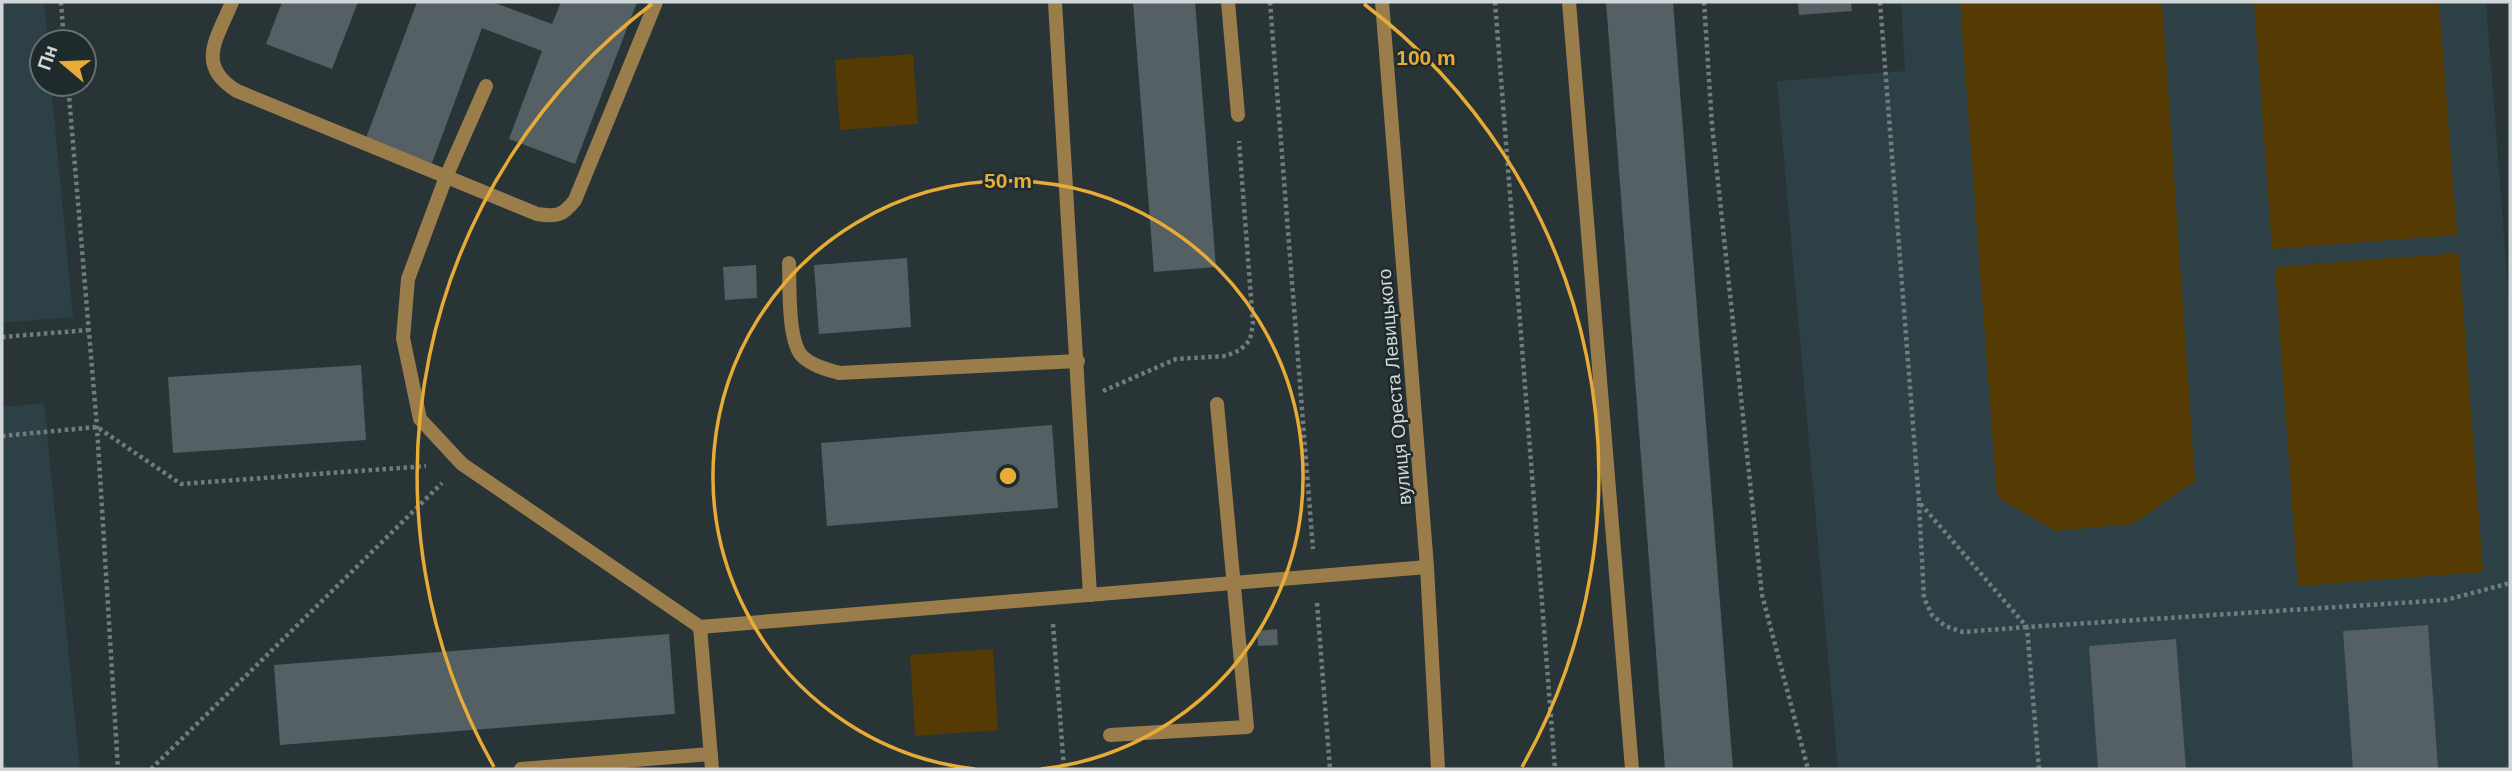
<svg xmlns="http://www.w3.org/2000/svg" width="2512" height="771" viewBox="0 0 2512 771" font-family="Arial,sans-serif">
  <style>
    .built { fill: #2d4045 }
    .green { fill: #553b03 }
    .building { fill: #546063 }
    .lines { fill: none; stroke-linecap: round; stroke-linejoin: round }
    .path { stroke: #727b7d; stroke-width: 4.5; stroke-dasharray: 3.5 3.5; stroke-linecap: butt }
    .service { stroke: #9b7d4b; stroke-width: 14 }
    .minor { stroke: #9b7d4b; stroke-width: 14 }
    .ring { fill: none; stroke: #e7ac37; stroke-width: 3.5 }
    .labels { text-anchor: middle; stroke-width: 5; stroke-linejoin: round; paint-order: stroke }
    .street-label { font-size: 19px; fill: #d1d7d9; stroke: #1f2a2c }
    .centre { fill: #e7ac37; stroke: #1f2a2c; stroke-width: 3.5 }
    .ring-label { font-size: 21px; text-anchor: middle; font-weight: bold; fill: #e7ac37; stroke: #1f2a2c; stroke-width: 5; stroke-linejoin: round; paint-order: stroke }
  </style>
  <rect width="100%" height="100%" fill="#293436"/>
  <g class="built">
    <polygon points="2,2 44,2 48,42 42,42 42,84 51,84 73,317 2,323"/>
    <polygon points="1901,2 2486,2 2510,313 2510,769 1838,769 1777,81 1905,71"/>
    <polygon points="44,403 80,769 2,769 2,407"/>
  </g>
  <g class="green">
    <polygon points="1960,2 2162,2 2195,481 2133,524 2055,531 1997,497"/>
    <polygon points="2254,2 2439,2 2457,235 2272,249"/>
    <polygon points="913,54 918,124 840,130 835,60"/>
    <polygon points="2459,253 2483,572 2298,586 2275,267"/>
    <polygon points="993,649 998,730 915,736 910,655"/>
  </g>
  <g class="building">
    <polygon points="282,2 358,2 332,69 266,44"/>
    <polygon points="417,2 492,2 552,24 561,2 637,2 575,164 509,139 542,51 482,28 432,163 366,138"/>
    <polygon points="1133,2 1195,2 1216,267 1154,272"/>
    <polygon points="1606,2 1673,2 1733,769 1665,769"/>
    <polygon points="1798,2 1851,2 1852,11 1799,15"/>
    <polygon points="907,258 911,327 819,334 814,265"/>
    <polygon points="756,265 757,298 725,300 723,267"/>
    <polygon points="361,365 366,440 173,453 168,377"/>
    <polygon points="1052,425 1058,508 827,526 821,443"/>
    <polygon points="2428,625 2438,769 2353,769 2343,631"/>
    <polygon points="1277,629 1278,645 1258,646 1257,631"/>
    <polygon points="669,634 675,714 280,745 274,665"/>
    <polygon points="2176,639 2186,769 2098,769 2089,646"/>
  </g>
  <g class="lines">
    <g class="path">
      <polyline points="61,2 64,42"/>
      <polyline points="1270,2 1313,549"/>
      <polyline points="1495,2 1555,769"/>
      <polyline points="1704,2 1712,125 1762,595 1808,769"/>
      <polyline points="1880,2 1919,502 2027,627"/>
      <polyline points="68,84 97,427 118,769"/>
      <polyline points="2,337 89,330"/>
      <polyline points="1103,391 1176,359 1226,356 1240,350 1250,340 1253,324 1239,141"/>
      <polyline points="2,436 97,427 181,484 426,466"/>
      <polyline points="1919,503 1924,598 1932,615 1945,626 1963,632 2027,627"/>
      <polyline points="1317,603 1330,769"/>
      <polyline points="1053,624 1064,769"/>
      <polyline points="151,769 442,483"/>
      <polyline points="2039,769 2027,627 2446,600 2510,583"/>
    </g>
    <g class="service">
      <path d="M232,2C217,39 195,65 237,91L537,214C556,217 563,216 575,200L656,2"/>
      <polyline points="1055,2 1090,595"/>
      <polyline points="1228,2 1238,115"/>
      <polyline points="1569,2 1632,769"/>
      <polyline points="486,86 446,177 408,279 403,338 420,419 462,464 700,627 1427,567"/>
      <path d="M789,263C790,285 787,342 803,357C813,366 826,369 839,373L1078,361"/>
      <polyline points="700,627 712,769"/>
      <polyline points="1110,735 1247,727 1217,404"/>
      <polyline points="521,769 711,754"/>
    </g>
    <polyline class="minor" points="1382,2 1427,567 1438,769"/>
  </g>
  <g class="ring">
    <path d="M975 769A295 295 0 1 1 1041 769"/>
    <path d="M494 767A591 591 0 0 1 652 4M1364 4A591 591 0 0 1 1522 767"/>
  </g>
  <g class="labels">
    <g class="street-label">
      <text transform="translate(1394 387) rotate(-95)" y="7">вулиця Ореста Левицького</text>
    </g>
  </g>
  <circle cx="1008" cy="476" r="10" class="centre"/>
  <g class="ring-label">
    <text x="1426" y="65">100 m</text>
    <text x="1008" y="188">50 m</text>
  </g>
  <rect width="2512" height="771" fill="none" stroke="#d1d7d9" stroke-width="7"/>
  <g transform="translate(63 63) rotate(289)"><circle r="33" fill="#1f2a2c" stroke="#666f71" stroke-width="2"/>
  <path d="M0-5L12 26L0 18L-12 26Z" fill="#e7ac37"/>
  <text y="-10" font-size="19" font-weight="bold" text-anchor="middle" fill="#d1d7d9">Пн</text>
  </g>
</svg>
